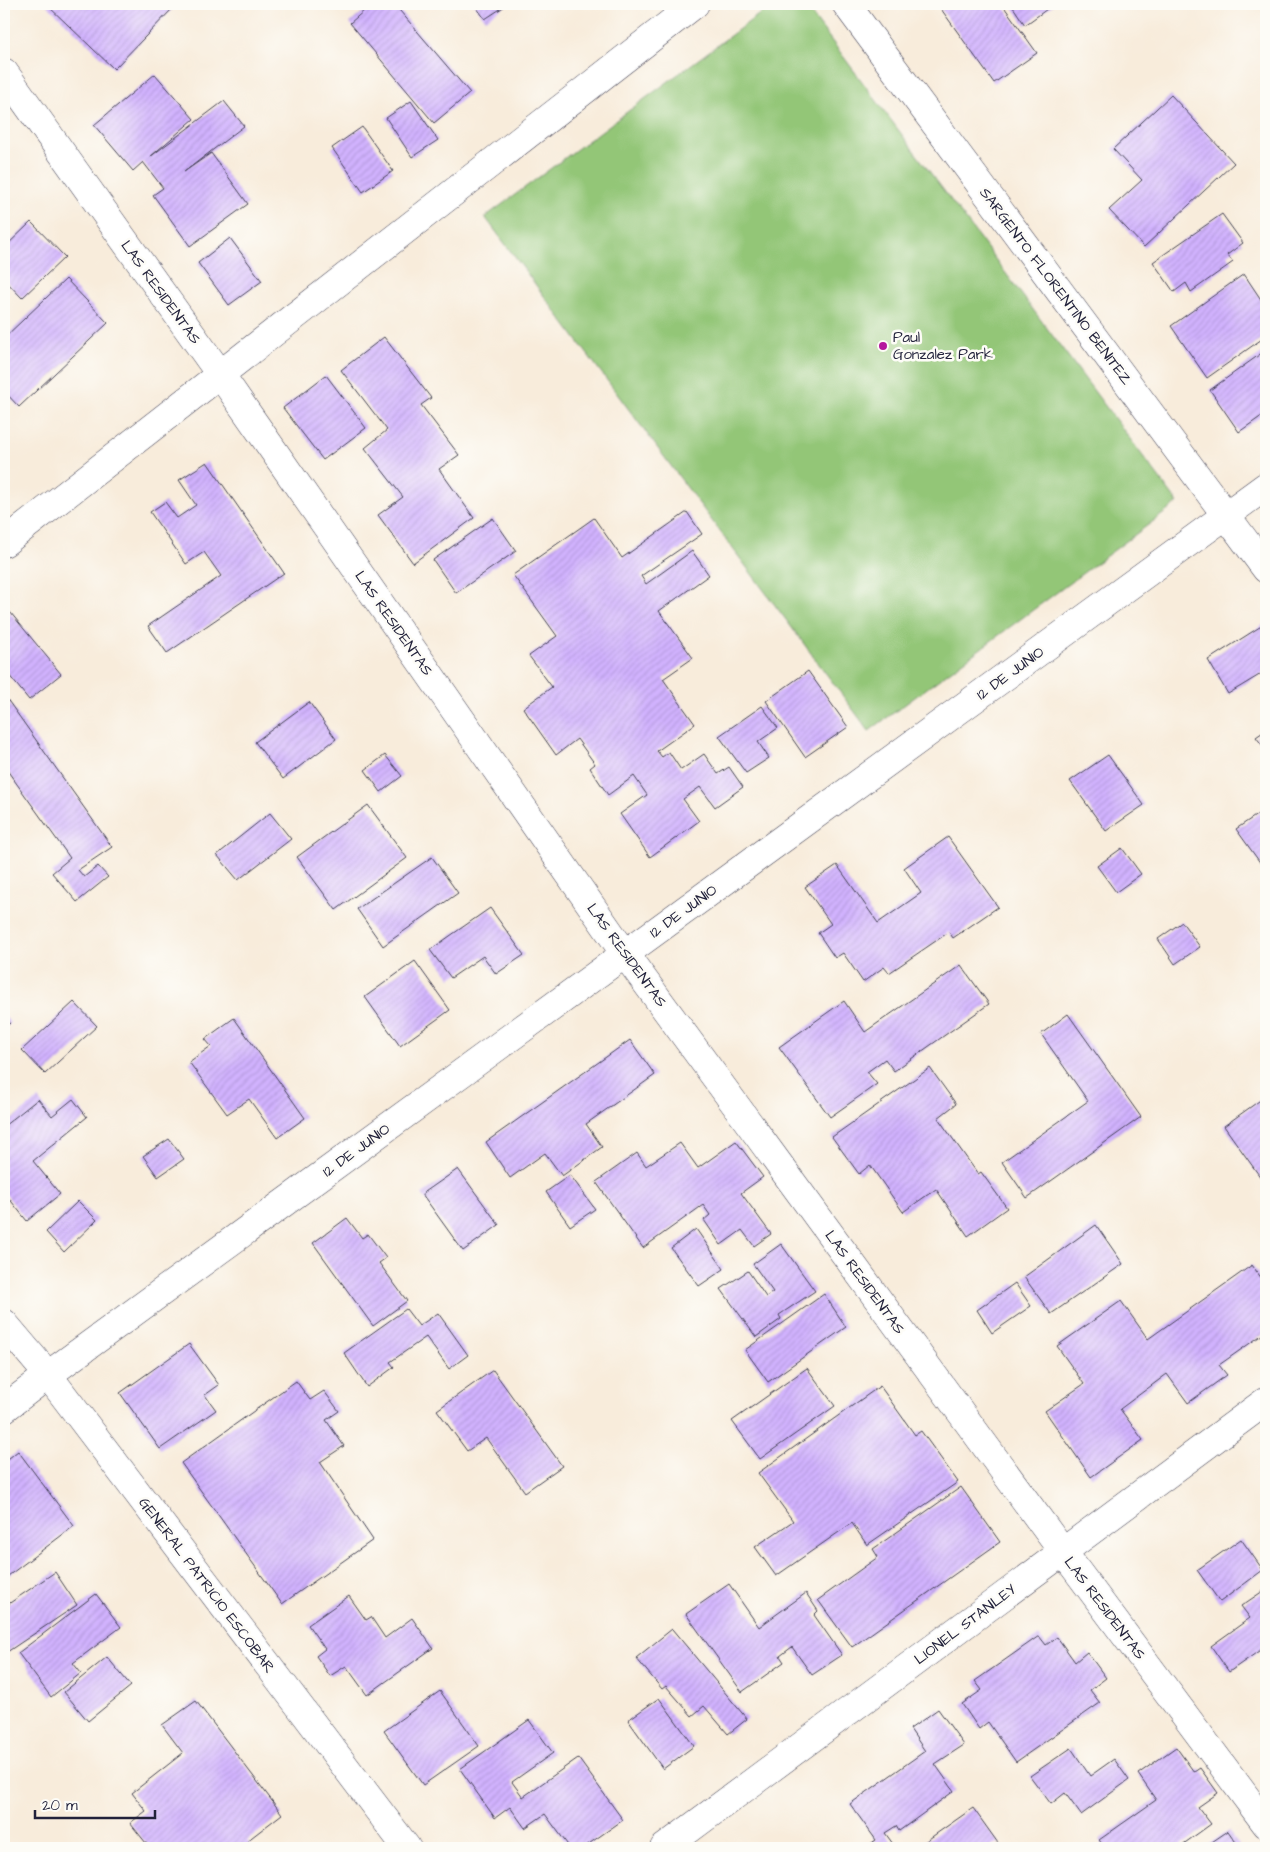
<svg xmlns="http://www.w3.org/2000/svg" width="1270" height="1852" viewBox="0 0 1270 1852" font-family="'Architects Daughter',sans-serif">
  <style>
    .garden { fill: #93c677; stroke: #5a7459 }
    .building { fill: url(#building-hatch) }
    .lines { fill: none; stroke-linecap: round; stroke-linejoin: round }
    .minor-casing { stroke: #424053; stroke-width: 29 }
    .minor { stroke: #fff; stroke-width: 28 }
    .poi-dot { fill: #b5179e; stroke: #fdfcf7; stroke-width: 2 }
    .labels { text-anchor: middle; stroke-width: 5; stroke-linejoin: round; paint-order: stroke }
    .street-label { font-size: 15px; fill: #22223b; stroke: #fdfcf7 }
    .poi-label { font-size: 15px; fill: #22223b; stroke: #fdfcf7; text-anchor: start }
  </style>
  <defs>
    <pattern id="building-hatch" width="6" height="6" patternUnits="userSpaceOnUse" patternTransform="scale(1.25)"><rect width="6" height="6" fill="#d1b2fe"/><path d="M-1 1l2-2M0 6l6-6M5 7l2-2" fill="none" stroke="#b399db"/></pattern>
  </defs>
  <rect width="100%" height="100%" fill="#fdfcf7"/>
  <filter id="ink" filterUnits="userSpaceOnUse"><feTurbulence type="fractalNoise" baseFrequency=".02" numOctaves="2"/><feDisplacementMap in="SourceGraphic" scale="10" xChannelSelector="R" yChannelSelector="G"/><feConvolveMatrix kernelMatrix="1 2 1 2 8 2 1 2 1" color-interpolation-filters="sRGB"/></filter>
  <filter id="wash" filterUnits="userSpaceOnUse"><feTurbulence type="fractalNoise" baseFrequency=".0096" numOctaves="4" result="noise"/><feDisplacementMap in="SourceGraphic" scale="20" xChannelSelector="R" yChannelSelector="G"/><feGaussianBlur stdDeviation="1.12" result="paint"/><feColorMatrix in="noise" values="0 0 0 0 0 0 0 0 0 0 0 0 0 0 0 0 0 1.4 0 .05"/><feComposite in="paint" operator="in"/></filter>
  <g filter="url(#wash)">
    <rect width="100%" height="100%" fill="#f8ecdb"/>
    <polygon class="garden" points="773,4 804,4 1178,503 869,731 485,217"/>
    <g id="blocks">
      <g class="building">
        <polygon points="46,4 173,4 175,6 114,69"/>
        <polygon points="372,4 394,4 470,93 434,123 350,23"/>
        <polygon points="474,4 508,4 485,19"/>
        <polygon points="948,4 1002,4 1037,53 994,83 941,9"/>
        <polygon points="1011,4 1054,4 1025,25"/>
        <polygon points="155,74 194,119 150,157 224,101 244,126 184,172 211,153 248,204 190,246 153,195 163,188 143,162 133,171 94,125"/>
        <polygon points="1171,95 1234,163 1144,247 1109,210 1142,180 1113,149"/>
        <polygon points="411,101 438,140 412,157 386,118"/>
        <polygon points="362,127 393,171 363,192 332,148"/>
        <polygon points="1222,214 1243,243 1227,255 1233,262 1191,292 1186,283 1174,292 1153,262"/>
        <polygon points="31,222 65,257 22,298 4,279 4,248"/>
        <polygon points="230,238 262,281 229,305 198,263"/>
        <polygon points="1244,274 1266,307 1266,346 1262,339 1207,378 1171,326"/>
        <polygon points="66,279 108,323 19,407 4,391 4,338"/>
        <polygon points="384,337 431,398 421,405 459,455 439,469 474,518 413,563 378,515 403,497 365,448 387,430 341,370"/>
        <polygon points="1266,350 1266,413 1239,432 1210,390"/>
        <polygon points="326,375 366,428 323,460 283,408"/>
        <polygon points="207,462 284,573 167,653 148,626 221,576 204,552 186,564 150,512 165,502 177,518 196,505 179,480"/>
        <polygon points="687,512 702,534 641,576 646,584 692,551 709,575 659,611 693,658 663,679 695,724 657,751 662,757 669,752 681,770 704,754 718,774 729,767 743,787 715,807 700,787 683,799 699,821 650,857 620,814 647,795 634,776 608,795 590,768 595,764 577,739 556,755 523,708 552,687 529,656 557,636 513,575 594,518 622,558"/>
        <polygon points="493,518 516,551 456,593 433,560"/>
        <polygon points="10,612 61,674 29,700 4,669 4,617"/>
        <polygon points="1266,623 1266,671 1228,694 1208,660"/>
        <polygon points="808,671 848,727 805,757 766,701"/>
        <polygon points="4,695 112,847 78,870 84,877 98,866 108,877 77,902 52,873 70,858 4,766"/>
        <polygon points="309,702 336,739 283,779 255,742"/>
        <polygon points="762,706 778,728 758,742 769,758 746,773 719,736"/>
        <polygon points="1266,730 1266,750 1256,737"/>
        <polygon points="385,755 402,776 381,792 365,770"/>
        <polygon points="1108,755 1144,805 1106,831 1070,781"/>
        <polygon points="368,805 407,858 336,910 297,857"/>
        <polygon points="1264,810 1266,813 1266,867 1264,868 1236,829"/>
        <polygon points="270,813 291,839 238,880 217,855"/>
        <polygon points="948,837 998,907 953,938 949,932 889,973 884,967 863,982 843,953 835,958 818,933 831,924 805,887 837,865 878,923 921,893 904,868"/>
        <polygon points="1122,848 1141,874 1116,892 1097,866"/>
        <polygon points="432,857 458,893 383,946 357,909"/>
        <polygon points="490,908 524,955 496,974 483,956 451,978 430,950"/>
        <polygon points="1182,922 1200,947 1175,964 1158,939"/>
        <polygon points="415,961 450,1010 400,1046 365,997"/>
        <polygon points="961,965 989,1004 894,1071 885,1059 867,1072 877,1084 830,1117 779,1047 844,1001 865,1032"/>
        <polygon points="74,1002 97,1026 45,1074 22,1050"/>
        <polygon points="1068,1014 1141,1117 1027,1198 1002,1162 1088,1101 1041,1034"/>
        <polygon points="4,1015 10,1023 4,1029"/>
        <polygon points="234,1018 305,1118 277,1138 249,1099 227,1114 189,1062 211,1046 205,1039"/>
        <polygon points="630,1040 655,1075 586,1124 602,1147 562,1176 545,1153 510,1178 486,1142"/>
        <polygon points="930,1068 956,1104 938,1118 978,1174 981,1172 1007,1208 968,1236 936,1189 903,1212 870,1165 859,1174 832,1137"/>
        <polygon points="1266,1096 1266,1185 1224,1126"/>
        <polygon points="38,1099 52,1116 73,1099 87,1117 33,1161 60,1194 27,1221 4,1192 4,1126"/>
        <polygon points="169,1139 184,1159 158,1177 143,1156"/>
        <polygon points="736,1141 763,1177 741,1193 771,1234 754,1246 742,1230 721,1245 704,1220 710,1215 703,1205 643,1248 596,1182 637,1153 646,1166 680,1143 698,1168"/>
        <polygon points="458,1169 499,1225 463,1251 422,1194"/>
        <polygon points="570,1175 595,1209 570,1226 546,1192"/>
        <polygon points="78,1201 97,1220 64,1252 46,1232"/>
        <polygon points="347,1218 362,1238 368,1234 386,1258 379,1263 407,1301 373,1326 313,1243"/>
        <polygon points="1096,1225 1123,1264 1051,1314 1024,1277"/>
        <polygon points="696,1229 724,1269 699,1286 671,1248"/>
        <polygon points="781,1244 815,1291 779,1315 781,1319 756,1337 721,1289 748,1271 766,1297 773,1292 753,1264"/>
        <polygon points="1252,1265 1262,1279 1266,1276 1266,1332 1219,1365 1227,1375 1188,1403 1167,1374 1120,1409 1143,1440 1091,1477 1045,1411 1084,1384 1057,1346 1121,1301 1148,1339"/>
        <polygon points="1015,1283 1031,1306 992,1333 977,1310"/>
        <polygon points="824,1294 846,1327 768,1382 745,1350"/>
        <polygon points="406,1309 419,1326 438,1313 468,1355 449,1369 426,1337 390,1362 394,1367 367,1387 344,1353"/>
        <polygon points="189,1344 219,1385 205,1395 216,1410 160,1449 120,1393"/>
        <polygon points="807,1368 835,1406 760,1459 732,1421"/>
        <polygon points="493,1370 562,1466 525,1492 486,1438 467,1451 437,1410"/>
        <polygon points="296,1381 310,1400 324,1391 339,1411 326,1420 344,1446 320,1462 373,1540 282,1604 181,1463"/>
        <polygon points="880,1386 915,1435 921,1431 958,1482 867,1545 852,1523 776,1576 755,1547 793,1521 758,1473"/>
        <polygon points="18,1451 74,1526 4,1579 4,1462"/>
        <polygon points="961,1487 1000,1542 852,1647 818,1600 878,1557 873,1549"/>
        <polygon points="1241,1539 1263,1570 1220,1602 1197,1570"/>
        <polygon points="55,1572 77,1605 4,1654 4,1607"/>
        <polygon points="729,1584 759,1627 806,1593 818,1611 814,1615 842,1655 812,1675 792,1647 780,1656 784,1662 742,1692 686,1614"/>
        <polygon points="1266,1589 1266,1646 1229,1672 1211,1646 1250,1618 1241,1606"/>
        <polygon points="96,1594 121,1627 73,1663 81,1673 51,1697 18,1653"/>
        <polygon points="349,1596 366,1620 371,1617 385,1638 412,1618 433,1648 367,1695 346,1666 330,1676 316,1656 325,1649 308,1625"/>
        <polygon points="672,1629 747,1719 728,1734 704,1706 692,1716 666,1686 662,1689 636,1658"/>
        <polygon points="1039,1636 1046,1645 1057,1637 1075,1662 1087,1652 1106,1678 1090,1690 1100,1703 1016,1762 988,1722 979,1729 962,1704 982,1690 975,1681"/>
        <polygon points="107,1657 131,1686 88,1721 64,1692"/>
        <polygon points="440,1691 479,1746 423,1785 384,1731"/>
        <polygon points="659,1698 694,1746 663,1769 628,1720"/>
        <polygon points="196,1701 282,1814 247,1841 253,1848 150,1848 130,1823 146,1811 132,1793 183,1753 162,1725"/>
        <polygon points="938,1709 964,1745 935,1764 954,1791 899,1831 896,1826 885,1833 896,1848 864,1848 876,1840 850,1804 925,1751 910,1729"/>
        <polygon points="529,1720 553,1753 512,1782 523,1797 578,1758 623,1820 583,1848 570,1848 545,1814 525,1828 510,1807 495,1818 460,1769"/>
        <polygon points="1176,1747 1194,1772 1200,1768 1218,1793 1198,1807 1211,1824 1178,1848 1105,1848 1099,1840 1156,1800 1138,1774"/>
        <polygon points="1071,1748 1090,1776 1114,1759 1129,1780 1081,1815 1065,1793 1051,1804 1030,1776"/>
        <polygon points="973,1808 998,1843 989,1848 916,1848"/>
        <polygon points="1228,1831 1240,1848 1203,1848"/>
      </g>
    </g>
  </g>
  <g filter="url(#ink)">
    <use href="#blocks" fill-opacity="0" stroke="#424053" stroke-width="1"/>
    <g class="lines">
      <g class="minor-casing">
        <g id="minor">
          <polyline points="846,4 1266,569"/>
          <polyline points="4,72 220,374 625,954 1063,1552 1266,1824"/>
          <polyline points="4,543 695,4"/>
          <polyline points="4,1323 48,1375 407,1848"/>
          <polyline points="4,1409 48,1375 1266,486"/>
          <polyline points="664,1848 1266,1401"/>
        </g>
      </g>
      <use href="#minor" class="minor"/>
    </g>
  </g>
  <circle class="poi-dot" cx="883" cy="346" r="5"/>
  <g class="labels">
    <g class="street-label">
      <text transform="translate(1056 286) rotate(53)" y="5">SARGENTO FLORENTINO BENITEZ</text>
      <text transform="translate(161 292) rotate(54)" y="5">LAS RESIDENTAS</text>
      <text transform="translate(394 623) rotate(55)" y="5">LAS RESIDENTAS</text>
      <text transform="translate(1010 673) rotate(-36)" y="5">12 DE JUNIO</text>
      <text transform="translate(683 911) rotate(-36)" y="5">12 DE JUNIO</text>
      <text transform="translate(627 955) rotate(54)" y="5">LAS RESIDENTAS</text>
      <text transform="translate(356 1150) rotate(-36)" y="5">12 DE JUNIO</text>
      <text transform="translate(865 1282) rotate(54)" y="5">LAS RESIDENTAS</text>
      <text transform="translate(207 1585) rotate(53)" y="5">GENERAL PATRICIO ESCOBAR</text>
      <text transform="translate(1105 1608) rotate(53)" y="5">LAS RESIDENTAS</text>
      <text transform="translate(965 1624) rotate(-37)" y="5">LIONEL STANLEY</text>
    </g>
    <g class="poi-label">
      <text x="893" y="342">Paul<tspan x="893" dy="17">Gonzalez Park</tspan></text>
    </g>
  </g>
  <rect width="1270" height="1852" fill="none" stroke="#fdfcf7" stroke-width="20"/>
  <path d="M35 1810v8h120v-8" fill="none" stroke="#22223b" stroke-width="2.5"/>
  <text x="42" y="1810" font-size="15" fill="#22223b" stroke="#fdfcf7" stroke-width="4" paint-order="stroke">20 m</text>
</svg>
